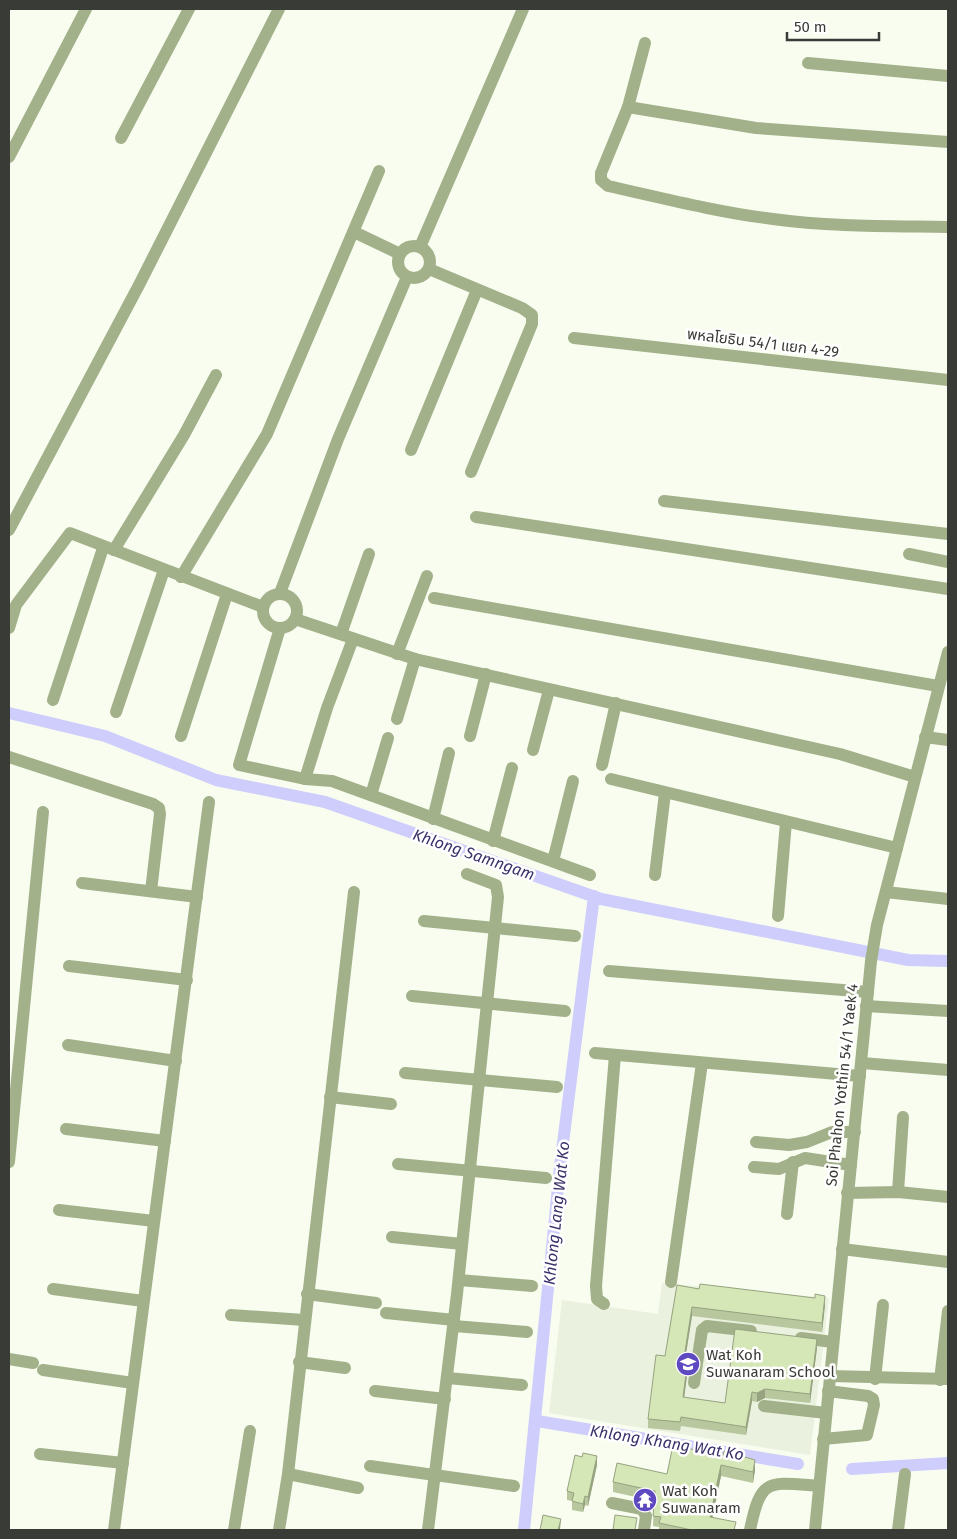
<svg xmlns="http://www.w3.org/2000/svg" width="957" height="1539" viewBox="0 0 957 1539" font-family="'Fira Sans','Noto Sans Thai',sans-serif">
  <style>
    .built { fill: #eaf1de }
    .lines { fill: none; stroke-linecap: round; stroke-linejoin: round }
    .canal { stroke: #cecdfc; stroke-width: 12 }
    .minor { stroke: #a3b18a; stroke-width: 12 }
    .wall { fill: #b8c79d }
    .shaded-wall { fill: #96a280 }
    .building { fill: #d6e7b7; stroke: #96a280 }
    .labels { text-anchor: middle; stroke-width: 5; stroke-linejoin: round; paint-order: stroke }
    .street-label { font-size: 15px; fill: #393b36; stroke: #fff }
    .poi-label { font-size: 15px; fill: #393b36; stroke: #fff; text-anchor: start }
    .water-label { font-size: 16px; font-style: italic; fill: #3a326b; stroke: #fff }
  </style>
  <rect width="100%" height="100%" fill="#f8fdf0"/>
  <polygon class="built" points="662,1283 829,1298 810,1455 549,1413 562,1300 658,1314"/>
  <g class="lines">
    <g class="canal">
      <polyline points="9,713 105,736 216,780 325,802 601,899 908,960 948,961"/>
      <polyline points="537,1421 798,1464"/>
      <polyline points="852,1469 948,1463"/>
      <polyline points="524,1530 560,1167 594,896"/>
    </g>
    <g class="minor">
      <path d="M645,43L628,107L601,173V180L608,186C662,198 717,212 773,219C831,227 889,226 948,227"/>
      <polyline points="808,63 948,76"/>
      <polyline points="628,107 756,128 948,142"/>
      <polyline points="121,138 189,9"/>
      <polyline points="9,157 86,9"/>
      <polyline points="354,232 400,254"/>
      <circle cx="414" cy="262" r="16"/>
      <polyline points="420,247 523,9"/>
      <polyline points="429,269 522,308 532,315 532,324 471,472"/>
      <polyline points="574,338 948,380"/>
      <polyline points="411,450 477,290"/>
      <polyline points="664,501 948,534"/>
      <polyline points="476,517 948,589"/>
      <polyline points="9,530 139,285 279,9"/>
      <polyline points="114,550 184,435 216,375"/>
      <polyline points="909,554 948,562"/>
      <polyline points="181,577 267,434 379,171"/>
      <polyline points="280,593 338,439 407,277"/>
      <circle cx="280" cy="611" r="17"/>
      <polyline points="434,598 938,686"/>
      <polyline points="295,619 415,659 840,754 915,777"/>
      <polyline points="9,628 16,605 70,533 263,607"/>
      <polyline points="280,628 239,765 305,779"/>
      <polyline points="341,634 369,554"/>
      <polyline points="353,639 327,708 305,779 332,781 590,875"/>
      <polyline points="397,654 427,576"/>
      <polyline points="53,700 103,548"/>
      <polyline points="116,712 164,570"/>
      <polyline points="397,719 415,659"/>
      <polyline points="181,736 227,594"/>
      <polyline points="470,736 486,674"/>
      <polyline points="925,737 948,740"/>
      <polyline points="533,750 549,690"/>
      <polyline points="9,757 153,804 159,808 160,814 151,891"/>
      <polyline points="602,765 616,703"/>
      <polyline points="611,779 897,848"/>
      <polyline points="371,795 388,738"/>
      <polyline points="433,819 449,753"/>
      <polyline points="493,841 512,768"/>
      <polyline points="553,861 573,781"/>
      <polyline points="655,875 665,793"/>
      <polyline points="82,883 197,897"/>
      <polyline points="886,892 948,899"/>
      <polyline points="778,916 786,822"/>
      <polyline points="424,921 575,936"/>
      <polyline points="69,966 187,980"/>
      <polyline points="609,971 868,992"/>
      <polyline points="412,996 565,1011"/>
      <polyline points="866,1006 948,1011"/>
      <polyline points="68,1045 176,1061"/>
      <polyline points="595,1053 860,1076"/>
      <polyline points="862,1063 948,1070"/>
      <polyline points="405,1073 557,1087"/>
      <polyline points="330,1097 391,1104"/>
      <polyline points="66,1129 165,1141"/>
      <polyline points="756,1142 789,1145 807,1142 832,1132 855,1132"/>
      <polyline points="9,1162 43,812"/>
      <polyline points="398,1164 546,1178"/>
      <polyline points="754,1167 779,1169 805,1158 851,1165"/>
      <polyline points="898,1192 903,1117"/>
      <polyline points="847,1193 898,1192 948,1197"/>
      <polyline points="59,1210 154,1221"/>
      <polyline points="787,1214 793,1162"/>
      <polyline points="392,1237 462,1244"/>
      <polyline points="842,1249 948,1262"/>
      <polyline points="459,1280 532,1286"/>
      <polyline points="671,1282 702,1063"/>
      <polyline points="53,1289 143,1301"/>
      <polyline points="307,1294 376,1303"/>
      <polyline points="604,1304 597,1299 596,1286 615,1055"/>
      <polyline points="386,1313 454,1320"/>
      <polyline points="231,1315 304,1320"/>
      <polyline points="454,1326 527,1332"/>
      <polyline points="801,1338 833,1342"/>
      <polyline points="9,1359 33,1363"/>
      <polyline points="299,1362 345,1368"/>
      <polyline points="43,1370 133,1383"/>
      <polyline points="830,1376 948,1379"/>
      <polyline points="448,1378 522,1385"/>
      <polyline points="875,1379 883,1305"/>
      <polyline points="940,1380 948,1311"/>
      <polyline points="694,1383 702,1330 707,1326 751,1331"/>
      <polyline points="375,1391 445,1399"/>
      <polyline points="764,1406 826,1413"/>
      <polyline points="823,1439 867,1435 874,1405 873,1399 868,1396 828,1391"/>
      <polyline points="40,1454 123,1463"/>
      <polyline points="370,1466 514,1486"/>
      <polyline points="288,1474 358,1488"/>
      <polyline points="612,1503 642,1509 646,1516 644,1530"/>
      <polyline points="114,1530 209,802"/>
      <polyline points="234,1530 250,1431"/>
      <polyline points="279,1530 288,1474 354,892"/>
      <polyline points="428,1530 457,1294 498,897 496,885 467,874"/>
      <path d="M750,1530C761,1477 768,1482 819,1486"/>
      <polyline points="815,1530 871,961 877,925 948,652"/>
      <polyline points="898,1530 905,1474"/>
    </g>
  </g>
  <g class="wall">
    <polygon points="699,1289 825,1305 822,1332 692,1316 685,1358 688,1368 684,1398 725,1403 817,1348 810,1403 765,1398 757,1402 752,1401 746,1435 681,1426 680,1431 648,1428 648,1419 665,1356"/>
    <polygon points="673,1445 755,1470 753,1483 721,1476 713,1517 734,1530 659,1530 659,1527 653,1526 654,1501 613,1492 613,1482 667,1474"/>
    <polygon points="597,1465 588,1506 585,1505 583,1512 572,1510 572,1501 567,1500 567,1491"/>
  </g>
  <g class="shaded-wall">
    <polygon points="825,1296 825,1305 822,1332 822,1323"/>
    <polygon points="692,1307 692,1316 684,1367 684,1358"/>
    <polygon points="817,1339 817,1348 810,1403 810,1394"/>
    <polygon points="688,1359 688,1368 683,1406 683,1397"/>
    <polygon points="765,1389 765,1398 757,1402 757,1393"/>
    <polygon points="752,1392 752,1401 746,1435 746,1427"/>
    <polygon points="597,1456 597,1465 588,1506 588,1497"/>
    <polygon points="755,1460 755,1470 753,1483 753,1472"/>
    <polygon points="721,1465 721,1476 710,1527 710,1517"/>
    <polygon points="585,1496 585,1505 583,1512 583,1504"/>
    <polygon points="561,1519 560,1530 558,1530"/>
  </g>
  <g class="building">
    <polygon points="700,1284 815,1298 815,1294 825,1296 822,1323 692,1307 684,1358 688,1359 683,1397 725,1403 735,1329 817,1339 810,1394 765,1389 757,1393 752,1392 746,1427 681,1417 680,1422 648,1419 656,1355 665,1356 677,1285 699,1289"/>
    <polygon points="673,1445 723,1456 724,1451 755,1460 753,1472 721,1465 710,1517 736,1522 734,1530 692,1530 659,1523 661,1517 653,1516 655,1491 613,1482 617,1463 667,1474"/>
    <polygon points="583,1453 597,1456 588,1497 585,1496 583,1504 572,1501 574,1493 567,1491 575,1455 582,1457"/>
    <polygon points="543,1515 561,1519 558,1530 540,1530"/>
    <polygon points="615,1515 637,1518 635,1530 613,1530"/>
  </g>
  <defs>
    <g id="school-disc" transform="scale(1.25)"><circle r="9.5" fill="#5f49c1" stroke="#fff"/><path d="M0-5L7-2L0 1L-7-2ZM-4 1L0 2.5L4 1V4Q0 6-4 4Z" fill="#fff"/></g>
    <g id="temple-disc" transform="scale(1.25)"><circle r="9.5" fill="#5f49c1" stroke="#fff"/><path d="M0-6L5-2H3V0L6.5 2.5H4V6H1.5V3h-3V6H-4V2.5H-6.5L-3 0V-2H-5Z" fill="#fff"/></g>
  </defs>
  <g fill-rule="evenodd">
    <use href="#school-disc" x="688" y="1364"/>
    <use href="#temple-disc" x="645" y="1500"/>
  </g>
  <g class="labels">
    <g class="street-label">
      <text transform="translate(763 343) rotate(7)" y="5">พหลโยธิน 54/1 แยก 4-29</text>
      <text transform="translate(842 1085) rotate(-84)" y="5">Soi Phahon Yothin 54/1 Yaek 4</text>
    </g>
    <g class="poi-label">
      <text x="706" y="1360">Wat Koh<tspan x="706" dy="17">Suwanaram School</tspan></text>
      <text x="662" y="1496">Wat Koh<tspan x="662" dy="17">Suwanaram</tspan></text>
    </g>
    <g class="water-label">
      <text transform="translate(474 854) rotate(19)" y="6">Khlong Samngam</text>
      <text transform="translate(556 1213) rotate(-84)" y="6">Khlong Lang Wat Ko</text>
      <text transform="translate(667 1442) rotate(9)" y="6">Khlong Khang Wat Ko</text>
    </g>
  </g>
  <rect width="957" height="1539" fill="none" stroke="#393b36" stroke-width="20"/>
  <path d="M787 32v8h92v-8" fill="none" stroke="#393b36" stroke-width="2.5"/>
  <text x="794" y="32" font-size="15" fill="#393b36" stroke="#ffffff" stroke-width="4" paint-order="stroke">50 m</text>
</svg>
